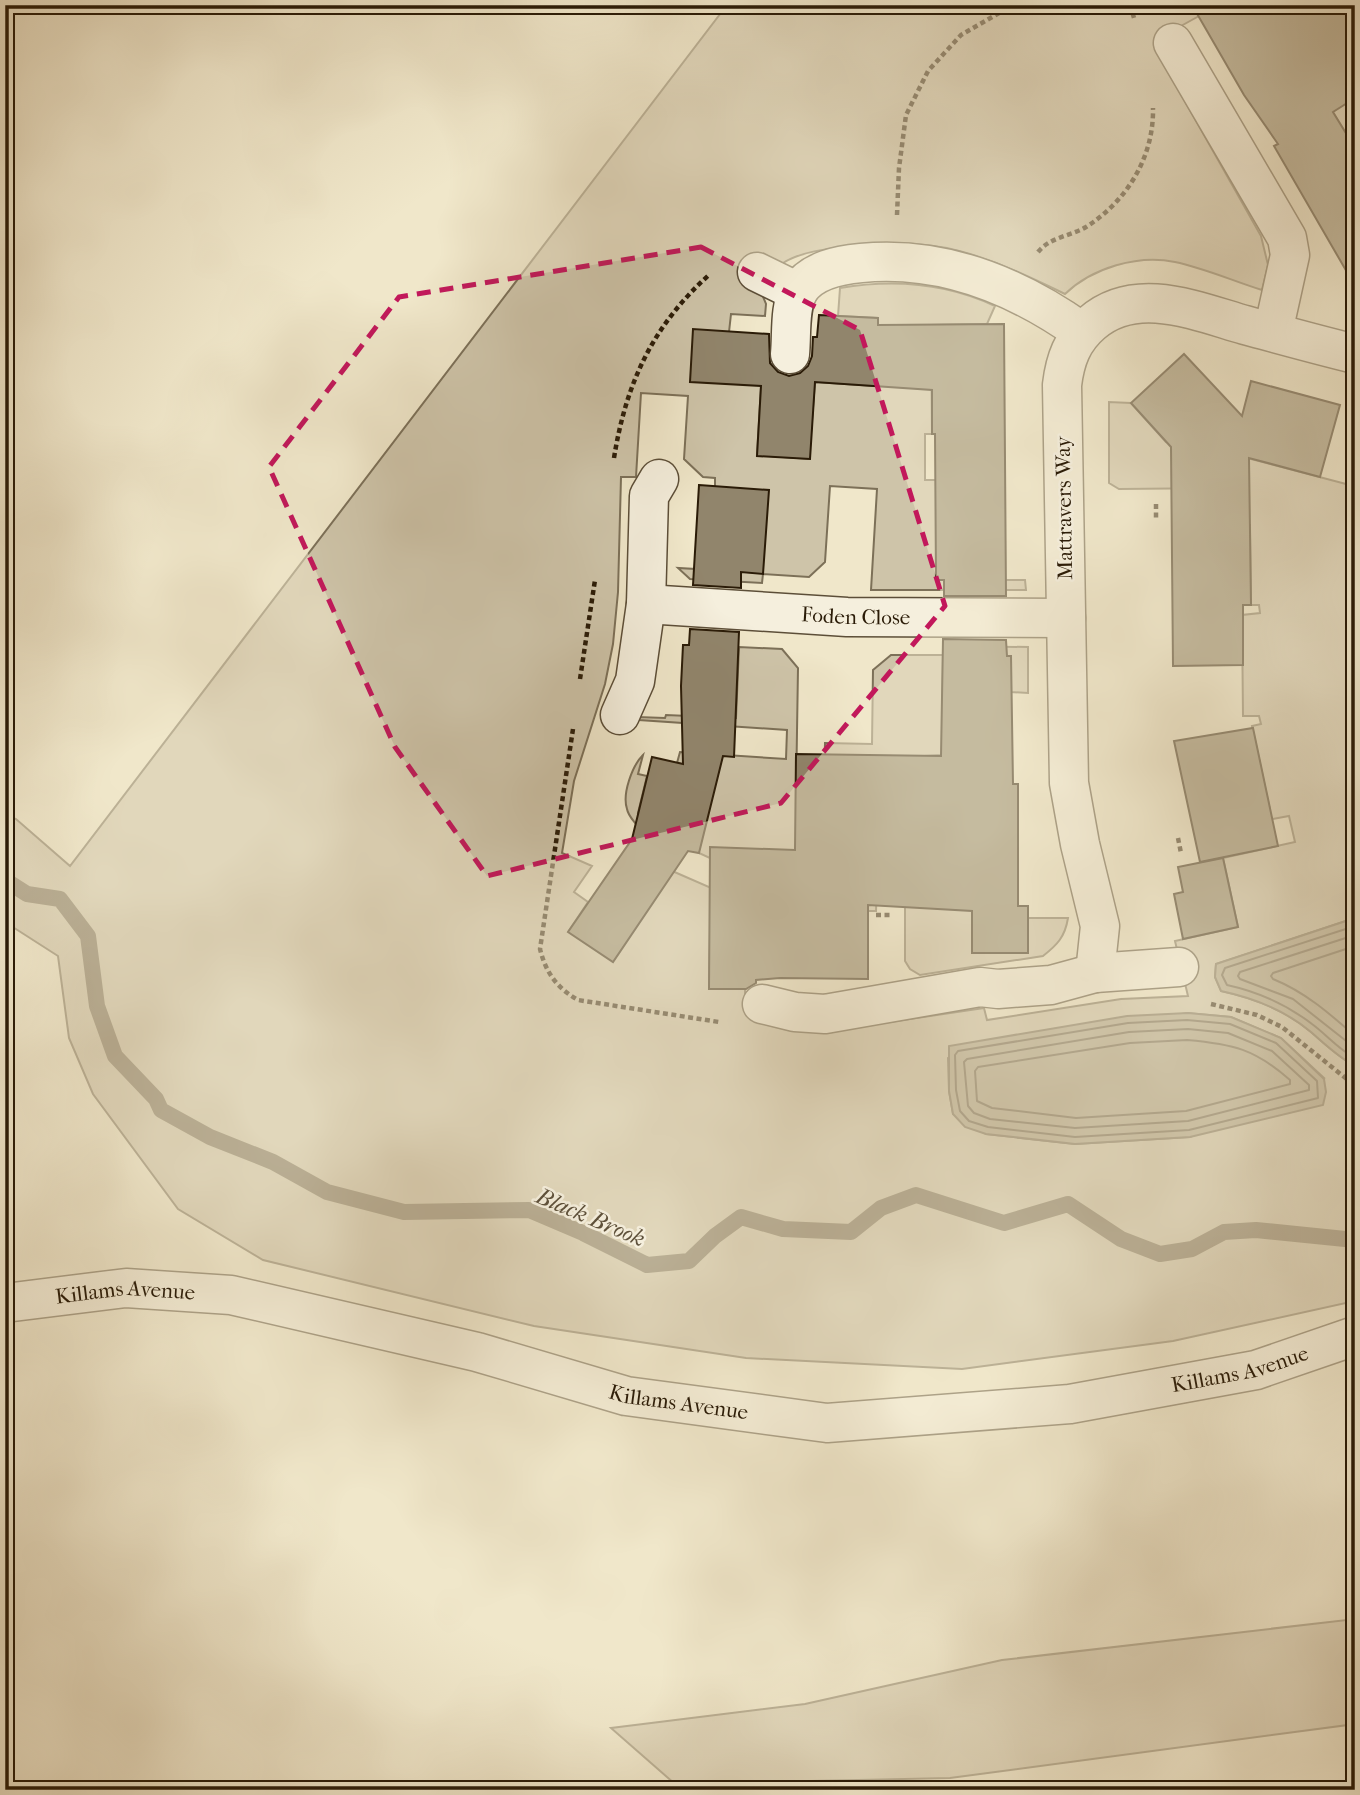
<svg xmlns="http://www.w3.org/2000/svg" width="1360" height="1795" viewBox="0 0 1360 1795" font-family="'IM FELL French Canon',serif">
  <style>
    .green { fill: #cec4a9; stroke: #7c7058; stroke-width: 2; fill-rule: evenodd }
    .water { fill: #ada288; stroke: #796c54; stroke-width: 2 }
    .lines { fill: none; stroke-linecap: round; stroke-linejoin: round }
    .shore { stroke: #6c5e48; stroke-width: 2 }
    .stream { stroke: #796c54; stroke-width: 16 }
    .building { fill: #91856c; stroke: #2a1b07; stroke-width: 2 }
    .minor-casing { stroke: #5c4e38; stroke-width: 41 }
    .path { stroke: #2a1b07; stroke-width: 4.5; stroke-dasharray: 5 3.5; stroke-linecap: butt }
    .minor { stroke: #f5efdd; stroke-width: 38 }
    .marked { fill: none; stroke: #c2185b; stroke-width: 5; stroke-dasharray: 14 9; stroke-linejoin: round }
    .labels { text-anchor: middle; stroke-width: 5; stroke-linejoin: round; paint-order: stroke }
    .street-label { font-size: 21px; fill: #2a1b07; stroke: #f5efdd }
    .water-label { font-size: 23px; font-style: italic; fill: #5e513b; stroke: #f5efdd }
  </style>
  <rect width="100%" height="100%" fill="#f0e7ca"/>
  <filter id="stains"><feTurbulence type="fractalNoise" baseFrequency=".00286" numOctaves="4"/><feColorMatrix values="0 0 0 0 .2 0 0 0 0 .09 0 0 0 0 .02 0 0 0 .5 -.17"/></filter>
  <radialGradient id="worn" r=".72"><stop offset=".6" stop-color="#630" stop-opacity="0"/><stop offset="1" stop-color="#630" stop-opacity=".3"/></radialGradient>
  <g class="green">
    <path d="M727,5H1192L1199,16L1181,26L1156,50L1261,236L1268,265L1262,290C1233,281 1204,268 1175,262C1138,254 1092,268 1065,294C984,255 937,234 845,247C826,249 800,252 783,263C775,269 768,285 762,294L766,304L765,316L731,314L729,332L761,386L757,455L809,459L815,382L874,386L878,318L838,316L840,288C893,279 946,283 995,306L987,324L931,325L932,434H925V480H936L937,580H1025L1026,590H871L877,489L830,486L825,562L809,577L763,574L762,583L690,579L678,568L763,573L715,486V478L703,477L684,459L688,396L641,393L636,477H621L618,592L613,644L605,684L574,781L562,853L592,866L574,892L588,902L568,932L663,867L711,888L723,864L636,824C632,819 628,815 627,809C622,794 632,766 643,755L638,774L647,776L638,813L678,824L718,773L677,763L680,752L786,759L787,730L639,720L638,717L665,718L666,715L736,718L739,647L782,649L798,668L796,795L824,796L825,743L872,744L873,670L891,655H943V646L1028,647V693L1011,692V656H943L942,755L925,756L878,853L876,911H808L710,933L709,988L745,989V1007L829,1031L984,1008L987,1020L1121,999L1188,996L1175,941L1238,927L1223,858L1295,842L1289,816L1236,826L1270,810L1252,726L1261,724L1259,716H1243L1242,615L1260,613L1259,605H1251L1250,525L1186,526L1224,488L1119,489L1109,483V402L1131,403L1166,442L1232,454L1346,484L1355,453V918L1216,964L1215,977L1221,991C1254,998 1285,1010 1311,1032C1326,1045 1338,1057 1355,1066V1301L1173,1341L962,1369L746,1358L534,1326L263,1260L178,1209L93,1094L69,1038L58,956L5,922V814L16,819L70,866ZM1187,1013L1231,1017L1281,1038L1324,1078L1190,1137L1075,1144L986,1134L953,1114L949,1091L948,1058Z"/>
    <polygon points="1355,98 1355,148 1332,111"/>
    <path d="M905,881H973L972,953H1027L1028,918H1068C1065,937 1057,945 1043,956L920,975L910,969L905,961Z"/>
    <polygon points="1355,1619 1355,1724 950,1778 675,1784 611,1728 805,1704 1002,1660"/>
  </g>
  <g class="water">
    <path d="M1355,918V1066C1338,1057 1326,1045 1311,1032C1285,1010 1254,998 1221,991L1215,977L1216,964Z"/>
    <polygon points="1188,1013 1231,1017 1281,1038 1324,1079 1326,1092 1323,1105 1190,1137 1075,1144 986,1134 965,1127 953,1114 949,1091 949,1046 1127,1016"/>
  </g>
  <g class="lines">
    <g class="shore">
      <path d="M1355,926L1225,968L1222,975L1227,985C1259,992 1286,1004 1312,1024C1327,1035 1338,1049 1355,1058"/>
      <polyline points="1355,935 1240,972 1238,976 1240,979 1293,999 1355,1048"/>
      <path d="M1355,946L1273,973L1271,976L1273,979C1305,992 1329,1013 1355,1036"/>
      <polygon points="1187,1020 1230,1024 1276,1043 1317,1081 1318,1098 1189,1130 1075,1137 988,1127 969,1121 960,1111 956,1090 955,1055 958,1051 1128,1023"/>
      <polygon points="1188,1029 1228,1033 1272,1051 1309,1085 1309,1090 1188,1121 1075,1128 990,1119 974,1113 968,1106 964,1062 967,1059 1129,1032"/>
      <path d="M1187,1040C1233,1044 1255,1049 1290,1080V1084L1186,1111L1076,1118L992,1108L977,1101L975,1071L978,1067L1130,1043Z"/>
    </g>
    <polyline class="stream" points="5,880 27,894 60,899 88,936 97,1006 115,1056 156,1099 161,1110 210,1137 273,1162 327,1192 404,1212 529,1210 583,1233 647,1265 689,1261 715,1236 741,1217 783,1229 851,1232 881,1208 916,1195 1004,1223 1068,1204 1121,1239 1160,1254 1192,1249 1224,1232 1256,1230 1355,1240"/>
  </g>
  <g class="building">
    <polygon points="1192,5 1355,5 1355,98 1333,112 1355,148 1355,286 1274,146 1278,144 1244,95"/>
    <polygon points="819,315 878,318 878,325 1004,324 1006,596 944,596 944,580 936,580 935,434 932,434 932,390 815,382 810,459 757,456 761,386 690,382 693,329 769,334 770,363 778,372 789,376 800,373 808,366 812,356 813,337 817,337"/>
    <polygon points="1184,354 1242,416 1251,381 1340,405 1320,477 1249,458 1251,605 1243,605 1243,665 1173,666 1171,447 1131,403"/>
    <polygon points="699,485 769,490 763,574 741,572 741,588 693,585"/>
    <polygon points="690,629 739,632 734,757 723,756 699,853 688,851 613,962 568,932 632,839 652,757 683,764 681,686 683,645 689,645"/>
    <polygon points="943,639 1006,640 1007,656 1011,656 1013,784 1018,784 1018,906 1028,906 1028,953 972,953 972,911 868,905 868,979 780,978 756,980 756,983 746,989 709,989 710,847 795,850 796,754 941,756"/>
    <polygon points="1253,728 1278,846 1200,862 1174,741"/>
    <polygon points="1223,858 1238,927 1183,939 1174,894 1183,892 1178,867"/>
  </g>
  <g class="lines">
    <g class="minor-casing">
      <g id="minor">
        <polyline points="1173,43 1287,238 1290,255 1273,332"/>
        <polyline points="757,272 798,292"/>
        <path d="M790,354C792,334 789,307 799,290C812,270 839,265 861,263C943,255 1016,285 1082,332"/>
        <path id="s1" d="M646,604L847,617L1066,618"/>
        <polyline points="620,715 635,681 646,604 649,496 659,479"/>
        <path d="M1095,973L1100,926L1080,844L1069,783L1062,385C1065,360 1072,340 1092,323C1136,285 1196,311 1245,325C1282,335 1318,345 1355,354"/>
        <polyline points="762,1004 795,1012 825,1014 980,987 998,989 1051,985 1095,973 1179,967"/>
        <path id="s2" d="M5,1303L126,1288L231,1295L477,1352L626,1396L827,1423L1070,1404L1256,1370L1355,1336"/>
      </g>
    </g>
    <g class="path">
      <polyline points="1130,5 1134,18"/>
      <polyline points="897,215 899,168 906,115 928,71 961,35 1013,5"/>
      <path d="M1038,252C1050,237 1071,236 1086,227C1127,201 1154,157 1153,108"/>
      <path d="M614,458C626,383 653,325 710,274"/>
      <polyline points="1156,504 1156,518"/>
      <polyline points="580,679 595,580"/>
      <path d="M573,729L540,949C546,973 557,988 578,1000L719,1022"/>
      <polyline points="1178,838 1181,853"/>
      <polyline points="876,915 891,915"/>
      <polyline points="1211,1004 1257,1015 1282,1027 1348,1080 1355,1082"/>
    </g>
    <use href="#minor" class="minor"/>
  </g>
  <path d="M0 0H1360V1795H0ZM701,247L860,330L945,606L781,803L487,876L395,747L269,467L399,297Z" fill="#f0e7ca" fill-opacity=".55" fill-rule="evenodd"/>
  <path class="marked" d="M701,247L860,330L945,606L781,803L487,876L395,747L269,467L399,297Z"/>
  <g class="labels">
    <g class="street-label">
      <text transform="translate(1064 508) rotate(-91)" y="7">Mattravers Way</text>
      <text dy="7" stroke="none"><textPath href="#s1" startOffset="210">Foden Close</textPath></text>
      <text dy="7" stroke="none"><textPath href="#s2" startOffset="121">Killams Avenue</textPath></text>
      <text dy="7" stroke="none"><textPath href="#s2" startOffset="1255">Killams Avenue</textPath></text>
      <text dy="7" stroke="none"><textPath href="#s2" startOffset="688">Killams Avenue</textPath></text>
    </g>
    <g class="water-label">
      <text transform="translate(591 1217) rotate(23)" y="8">Black Brook</text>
    </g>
  </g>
  <rect width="1360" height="1795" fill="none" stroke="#f0e7ca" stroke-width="28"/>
  <rect x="7" y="7" width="1346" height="1781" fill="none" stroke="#2a1b07" stroke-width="3.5"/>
  <rect x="14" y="14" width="1332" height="1767" fill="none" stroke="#2a1b07" stroke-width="2"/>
  <rect width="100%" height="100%" filter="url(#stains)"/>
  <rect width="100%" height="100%" fill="url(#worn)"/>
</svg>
